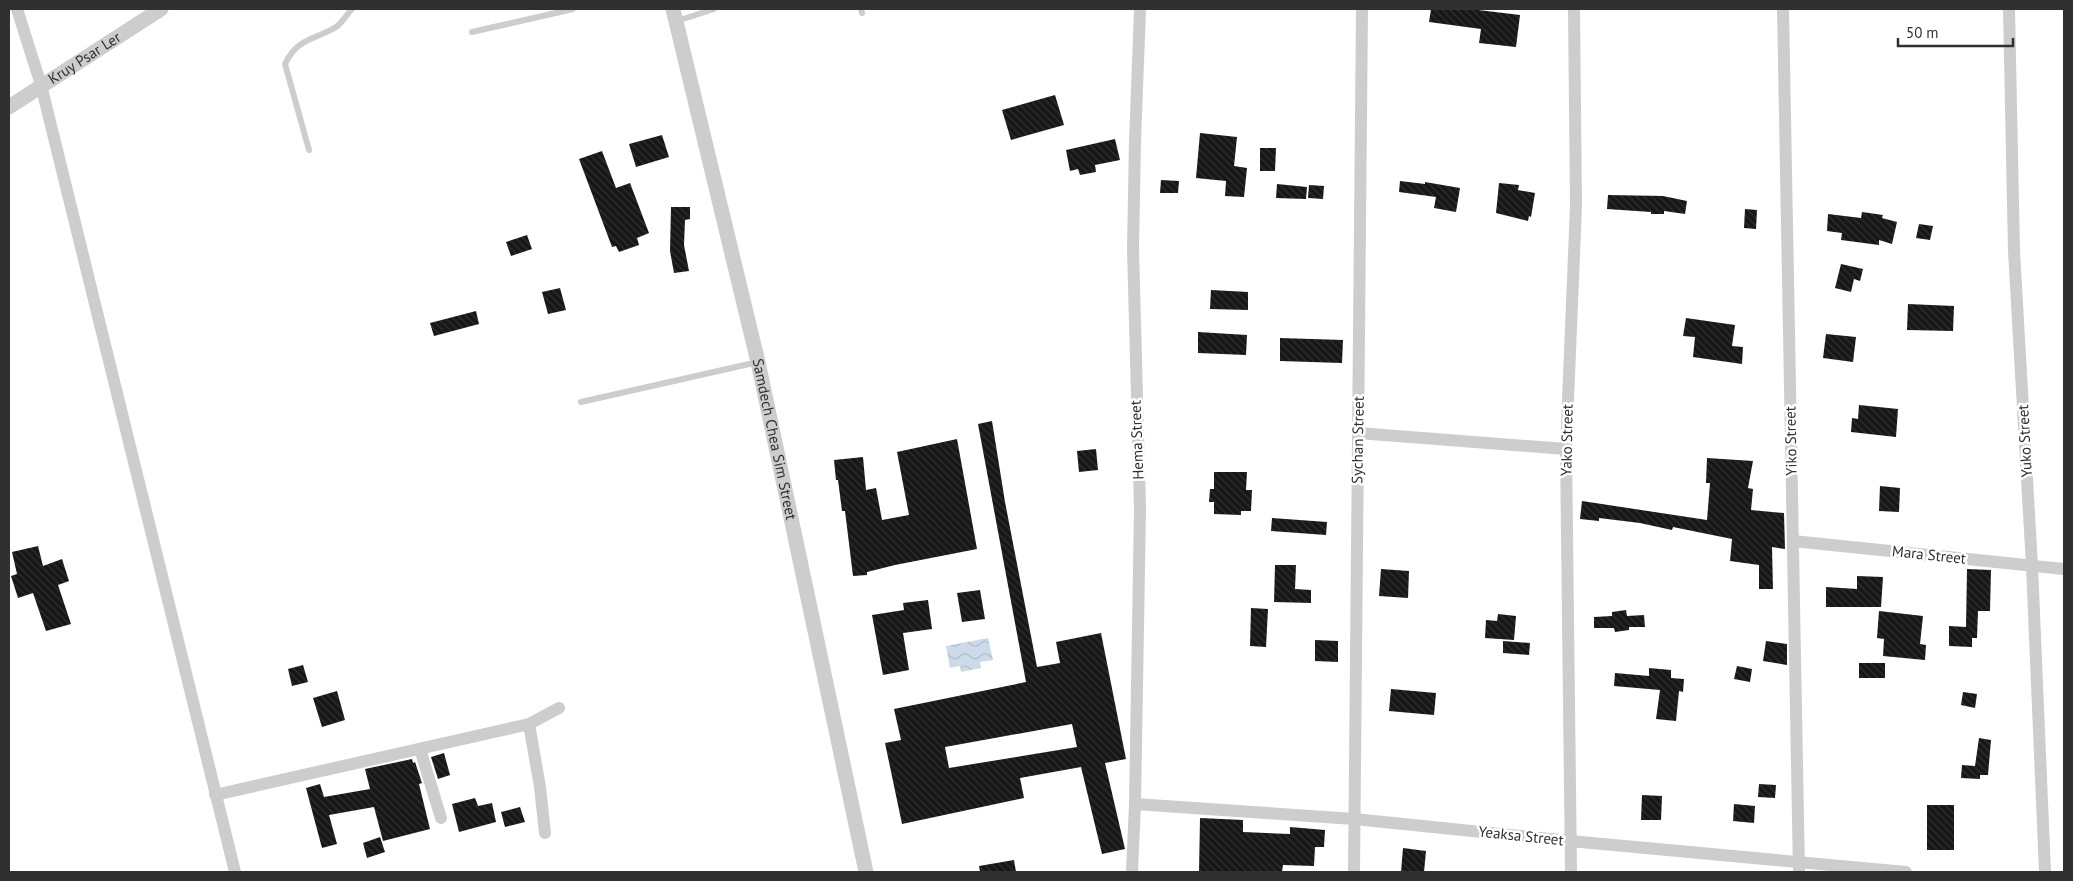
<svg xmlns="http://www.w3.org/2000/svg" width="2073" height="881" viewBox="0 0 2073 881" font-family="'PT Sans',sans-serif">
  <style>
    .water { fill: url(#water-waves) }
    .building { fill: url(#building-back-hatch); fill-rule: evenodd }
    .lines { fill: none; stroke-linecap: round; stroke-linejoin: round }
    .service { stroke: #cdcdcd; stroke-width: 6 }
    .minor { stroke: #cdcdcd; stroke-width: 12 }
    .tertiary { stroke: #cdcdcd; stroke-width: 15 }
    .labels { text-anchor: middle; stroke-width: 5; stroke-linejoin: round; paint-order: stroke }
    .street-label { font-size: 15px; fill: #303030; stroke: #fff }
  </style>
  <defs>
    <pattern id="water-waves" width="16" height="10" patternUnits="userSpaceOnUse" patternTransform="scale(1.25)"><rect width="16" height="10" fill="#ccdaea"/><path d="M0 5q4-4 8 0t8 0" fill="none" stroke="#b0bbc9"/></pattern>
    <pattern id="building-back-hatch" width="6" height="6" patternUnits="userSpaceOnUse" patternTransform="scale(1.25)"><rect width="6" height="6" fill="#171717"/><path d="M-1 5l2 2M0 0l6 6M5-1l2 2" fill="none" stroke="#303030"/></pattern>
  </defs>
  <rect width="100%" height="100%" fill="#fff"/>
  <polygon class="water" points="988,638 993,660 980,662 981,668 961,672 960,666 950,668 946,646"/>
  <g class="building">
    <polygon points="1431,9 1470,9 1520,15 1516,47 1479,43 1481,29 1429,22"/>
    <polygon points="1055,95 1064,125 1011,140 1002,110"/>
    <polygon points="1200,133 1237,137 1234,166 1247,168 1244,197 1225,196 1226,181 1196,178"/>
    <polygon points="662,135 669,157 636,167 629,144"/>
    <polygon points="1115,139 1120,160 1095,165 1096,172 1080,175 1078,169 1070,171 1066,150"/>
    <polygon points="1260,148 1276,148 1275,171 1260,171"/>
    <polygon points="602,151 616,188 630,183 649,233 637,238 639,245 619,252 616,246 612,247 579,159"/>
    <polygon points="1161,180 1179,181 1178,193 1160,193"/>
    <polygon points="1400,181 1425,184 1425,182 1460,188 1456,212 1434,208 1436,197 1399,192"/>
    <polygon points="1499,183 1519,185 1518,190 1535,193 1531,217 1529,216 1528,221 1496,213"/>
    <polygon points="1277,184 1307,187 1306,199 1276,198"/>
    <polygon points="1309,185 1324,186 1323,199 1308,198"/>
    <polygon points="1608,195 1663,196 1687,201 1685,214 1664,211 1664,214 1651,214 1651,212 1607,209"/>
    <polygon points="671,207 690,207 690,219 685,220 684,245 689,271 674,273 670,251"/>
    <polygon points="1745,209 1757,210 1756,229 1744,228"/>
    <polygon points="1862,212 1883,215 1882,218 1897,222 1892,244 1879,240 1879,245 1841,240 1842,233 1827,231 1828,214 1861,218"/>
    <polygon points="1919,224 1933,226 1930,240 1916,238"/>
    <polygon points="527,235 532,249 511,256 506,242"/>
    <polygon points="1841,264 1863,269 1860,281 1854,279 1851,292 1835,288"/>
    <polygon points="560,288 566,310 548,314 542,292"/>
    <polygon points="1211,290 1248,292 1248,310 1210,309"/>
    <polygon points="1908,304 1954,306 1953,331 1907,330"/>
    <polygon points="476,311 479,324 434,336 430,323"/>
    <polygon points="1686,318 1735,325 1732,346 1743,347 1742,364 1693,357 1695,337 1683,336"/>
    <polygon points="1198,332 1247,335 1246,355 1198,353"/>
    <polygon points="1826,334 1856,337 1853,362 1823,358"/>
    <polygon points="1280,338 1343,340 1342,363 1280,361"/>
    <polygon points="1859,405 1898,409 1896,437 1851,432 1852,418 1858,419"/>
    <path d="M992,421L1005,502L1037,667L1060,663L1056,642L1101,633L1126,759L1105,763L1125,849L1102,854L1081,767L1020,778L1024,798L902,824L885,743L901,740L894,709L1026,682L978,424ZM1072,724L1077,747L949,768L945,747Z"/>
    <polygon points="957,439 977,549 895,565 867,572 867,575 853,576 845,511 842,511 838,480 836,480 834,460 863,457 866,490 876,488 882,520 909,515 897,452"/>
    <polygon points="1096,449 1098,470 1079,472 1077,451"/>
    <polygon points="1707,458 1753,461 1748,488 1753,489 1751,510 1784,513 1785,549 1772,547 1773,589 1759,589 1759,565 1730,561 1732,539 1673,527 1672,530 1640,523 1599,518 1599,521 1580,519 1582,501 1707,520 1710,483 1706,483"/>
    <polygon points="1214,472 1247,472 1246,490 1252,490 1251,511 1241,511 1241,515 1214,514 1214,502 1209,502 1210,489 1214,489"/>
    <polygon points="1880,486 1900,488 1899,512 1879,511"/>
    <polygon points="1272,518 1327,522 1326,535 1271,531"/>
    <polygon points="38,546 43,566 62,559 69,581 58,585 71,624 46,631 33,593 18,598 11,576 17,574 12,552"/>
    <polygon points="1275,565 1296,565 1295,589 1311,590 1311,603 1274,602"/>
    <polygon points="1381,569 1409,571 1408,598 1379,596"/>
    <polygon points="1967,569 1991,570 1990,611 1978,611 1977,638 1972,638 1972,647 1949,646 1949,626 1966,627"/>
    <polygon points="1857,576 1883,577 1881,607 1826,607 1826,587 1857,589"/>
    <polygon points="980,590 985,619 962,622 957,593"/>
    <polygon points="928,600 932,629 903,633 909,670 883,675 872,615 904,610 903,603"/>
    <polygon points="1251,608 1268,609 1266,647 1250,646"/>
    <polygon points="1626,610 1627,616 1644,615 1645,627 1629,627 1629,630 1615,632 1614,628 1594,628 1594,617 1612,616 1612,612"/>
    <polygon points="1879,611 1923,616 1920,644 1926,645 1925,660 1883,656 1884,639 1877,638"/>
    <polygon points="1498,614 1516,616 1514,640 1485,638 1486,620 1497,621"/>
    <polygon points="1315,640 1338,641 1338,662 1315,661"/>
    <polygon points="1503,641 1530,643 1529,655 1503,653"/>
    <polygon points="1766,641 1787,644 1787,665 1763,661"/>
    <rect x="1859" y="663" width="26" height="15"/>
    <polygon points="303,665 308,682 292,686 288,669"/>
    <polygon points="1737,666 1752,669 1750,682 1734,679"/>
    <polygon points="1649,668 1671,670 1671,678 1684,679 1683,692 1679,691 1676,721 1656,719 1660,690 1614,686 1615,673 1649,676"/>
    <polygon points="1391,689 1436,693 1434,715 1389,711"/>
    <polygon points="337,691 345,720 322,727 313,698"/>
    <polygon points="1963,692 1977,694 1975,708 1961,705"/>
    <polygon points="1979,738 1991,740 1988,775 1980,775 1980,779 1961,778 1962,765 1975,766"/>
    <polygon points="444,753 450,775 438,779 431,757"/>
    <polygon points="412,759 413,763 415,762 422,783 419,784 430,829 383,841 374,807 329,815 337,844 322,848 306,788 320,784 324,797 370,789 365,769"/>
    <polygon points="1759,784 1776,785 1775,798 1758,797"/>
    <polygon points="1642,795 1662,796 1661,820 1641,820"/>
    <polygon points="475,798 478,806 492,803 496,822 459,832 452,804"/>
    <polygon points="1734,804 1755,806 1754,823 1733,821"/>
    <rect x="1927" y="805" width="27" height="45"/>
    <polygon points="520,807 525,822 505,827 501,812"/>
    <polygon points="1200,818 1243,820 1243,832 1290,834 1290,827 1325,830 1324,847 1315,847 1314,866 1283,865 1282,872 1199,872"/>
    <polygon points="380,837 385,852 367,858 363,843"/>
    <polygon points="1403,848 1426,851 1424,872 1401,872"/>
    <polygon points="1014,860 1016,872 980,872 979,866"/>
  </g>
  <g class="lines">
    <g class="service">
      <polyline points="861,9 862,13"/>
      <polyline points="677,21 714,9"/>
      <polyline points="472,32 573,9"/>
      <path d="M309,150L285,64C297,38 315,40 336,27C342,23 347,14 352,9"/>
      <polyline points="581,402 758,362"/>
    </g>
    <g class="minor">
      <polyline points="17,9 41,85 235,872"/>
      <polyline points="1783,9 1799,872"/>
      <polyline points="2009,9 2014,251 2032,566 2045,872"/>
      <polyline points="1358,433 1566,449"/>
      <polyline points="1793,541 2064,569"/>
      <polyline points="529,724 540,787 545,833"/>
      <polyline points="420,749 441,818"/>
      <polyline points="215,795 529,724 559,708"/>
      <polyline points="1135,804 1354,819 1570,841 1906,872"/>
      <polyline points="1132,872 1135,804 1140,508 1133,248 1135,142 1140,9"/>
      <polyline points="1354,872 1362,9"/>
      <polyline points="1571,872 1566,449 1576,206 1574,9"/>
    </g>
    <g class="tertiary">
      <path id="s1" d="M673,9L758,362L866,872"/>
      <path id="s2" d="M9,107L161,9"/>
    </g>
  </g>
  <g class="labels">
    <g class="street-label">
      <text dy="5" stroke="none"><textPath href="#s2" startOffset="90">Kruy Psar Ler</textPath></text>
      <text dy="5" stroke="none"><textPath href="#s1" startOffset="442">Samdech Chea Sim Street</textPath></text>
      <text transform="translate(1137 440) rotate(-92)" y="5">Hema Street</text>
      <text transform="translate(1358 440) rotate(-89)" y="5">Sychan Street</text>
      <text transform="translate(1567 440) rotate(-89)" y="5">Yako Street</text>
      <text transform="translate(1791 441) rotate(-91)" y="5">Yiko Street</text>
      <text transform="translate(2025 441) rotate(-93)" y="5">Yuko Street</text>
      <text transform="translate(1929 555) rotate(6)" y="5">Mara Street</text>
      <text transform="translate(1521 836) rotate(6)" y="5">Yeaksa Street</text>
    </g>
  </g>
  <rect width="2073" height="881" fill="none" stroke="#303030" stroke-width="20"/>
  <path d="M1898 38v8h115v-8" fill="none" stroke="#303030" stroke-width="2.5"/>
  <text x="1906" y="38" font-size="15" fill="#303030" stroke="#ffffff" stroke-width="4" paint-order="stroke">50 m</text>
</svg>
